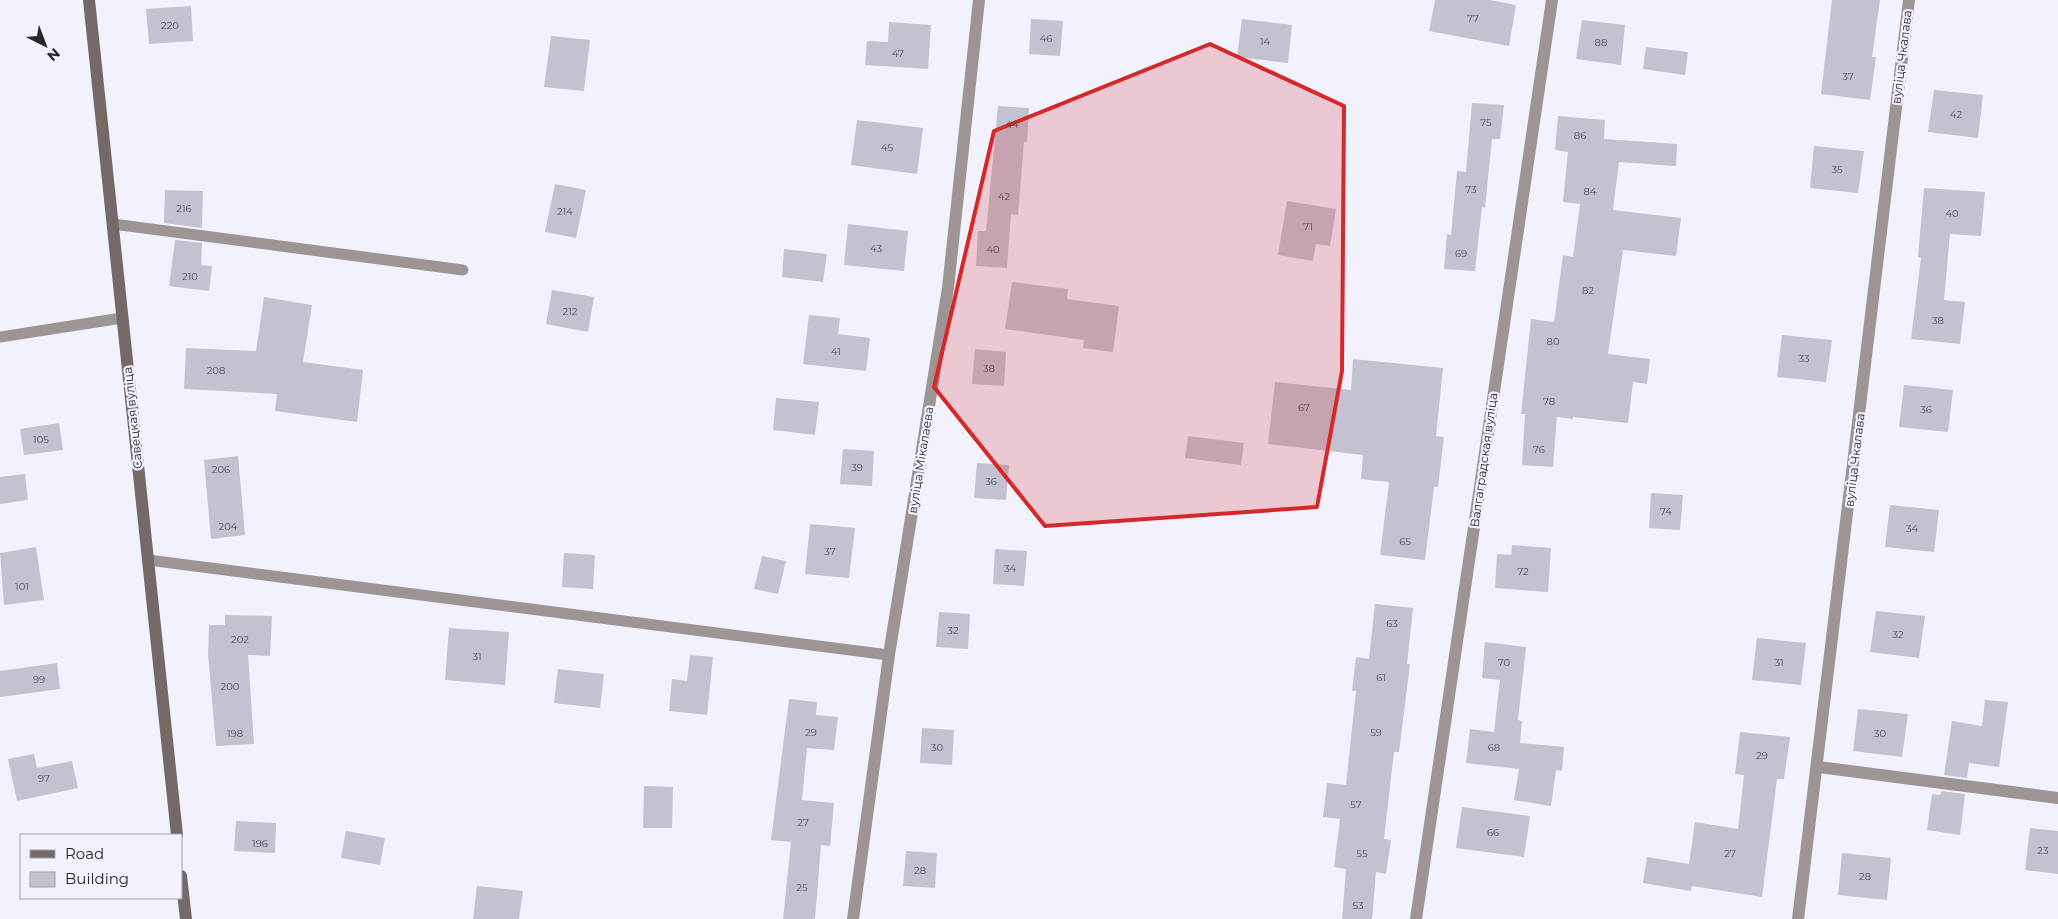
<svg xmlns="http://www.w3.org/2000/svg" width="2058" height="919" viewBox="0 0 2058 919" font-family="Montserrat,sans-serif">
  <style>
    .building { fill: #c4c2d1 }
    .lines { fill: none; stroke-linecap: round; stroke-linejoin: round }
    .service { stroke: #9d9593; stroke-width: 11 }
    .minor { stroke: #9d9593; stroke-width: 12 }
    .tertiary { stroke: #9d9593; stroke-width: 12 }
    .secondary { stroke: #746966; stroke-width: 12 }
    .marked { fill: #d62828; fill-opacity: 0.2; stroke: #d62828; stroke-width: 4; stroke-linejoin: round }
    .labels { text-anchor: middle; stroke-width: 4.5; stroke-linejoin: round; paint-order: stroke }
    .number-label { font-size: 10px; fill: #4e4d55 }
    .street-label { font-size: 12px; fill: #27262c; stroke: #f2f1fe }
  </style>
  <rect width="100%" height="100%" fill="#f2f1fe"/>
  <g class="building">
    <polygon points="1435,0 1490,0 1516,5 1509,46 1429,31"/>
    <polygon points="1832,0 1880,0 1872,57 1876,57 1870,100 1821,94"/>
    <polygon points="191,6 193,41 149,44 146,9"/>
    <polygon points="1031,19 1063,21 1060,56 1029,54"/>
    <polygon points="1242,19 1292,25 1288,63 1237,57"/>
    <polygon points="1582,20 1625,25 1621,65 1576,59"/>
    <polygon points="889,22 931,25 928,69 865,65 867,41 888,42"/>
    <polygon points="551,36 590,40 584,91 544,87"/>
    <polygon points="1646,47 1688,52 1685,75 1643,69"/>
    <polygon points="1934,90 1983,95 1978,138 1928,132"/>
    <polygon points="1472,103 1504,105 1500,139 1492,139 1485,208 1482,207 1475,271 1444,269 1447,234 1451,235 1457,171 1466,172"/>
    <polygon points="998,106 1029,108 1027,142 1024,142 1018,215 1011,214 1007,268 976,266 978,231 986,231"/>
    <polygon points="1558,116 1605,120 1604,139 1677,144 1676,166 1619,162 1613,210 1681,218 1676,256 1623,250 1608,354 1650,359 1647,384 1633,382 1628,423 1573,417 1573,419 1557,417 1553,467 1522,465 1525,414 1521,414 1531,319 1554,322 1563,255 1573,257 1580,204 1563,202 1568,152 1555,150"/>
    <polygon points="857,120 923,128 917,174 851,165"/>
    <polygon points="1814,146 1864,151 1858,193 1810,188"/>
    <polygon points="555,184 586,190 576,238 545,232"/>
    <polygon points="1924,188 1985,192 1981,236 1950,234 1944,300 1965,302 1960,344 1911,339 1921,258 1918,257"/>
    <polygon points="165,190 203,191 202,228 164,223"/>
    <polygon points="1287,201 1336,209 1330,246 1316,244 1313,261 1278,255"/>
    <polygon points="848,224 908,231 904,271 844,265"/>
    <polygon points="175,240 202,243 201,265 212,266 209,291 169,286"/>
    <polygon points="784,249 827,254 823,282 782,277"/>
    <polygon points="1012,282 1068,289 1067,299 1119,306 1113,352 1083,348 1084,340 1005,329"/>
    <polygon points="552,290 594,297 588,332 546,324"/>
    <polygon points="264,297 312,305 303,362 363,370 357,422 275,411 277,394 184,389 186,348 256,351"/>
    <polygon points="809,315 840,318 838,334 870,338 866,371 803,364"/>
    <polygon points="1782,335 1832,340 1826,382 1777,377"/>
    <polygon points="975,349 1006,352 1004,386 972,384"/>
    <polygon points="1353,359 1443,368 1436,436 1444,437 1438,487 1434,487 1425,560 1380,555 1389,482 1361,479 1363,455 1268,444 1275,382 1351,390"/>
    <polygon points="1904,385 1953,390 1948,432 1899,427"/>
    <polygon points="776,398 819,402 815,435 773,430"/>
    <polygon points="59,423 63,450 24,455 20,429"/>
    <polygon points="1188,436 1244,443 1241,465 1185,458"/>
    <polygon points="843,449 874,451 872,486 840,484"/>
    <polygon points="238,456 245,535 211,539 204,460"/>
    <polygon points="977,463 1009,465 1006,500 974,498"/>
    <polygon points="25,474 28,500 0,504 0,477"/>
    <polygon points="1651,493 1683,495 1680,530 1649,528"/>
    <polygon points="1890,505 1939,510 1934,552 1885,547"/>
    <polygon points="810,524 855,528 849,578 805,574"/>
    <polygon points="1512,545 1551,548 1548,592 1495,588 1497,554 1511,555"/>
    <polygon points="36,547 44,600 4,605 0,553"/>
    <polygon points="995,549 1027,551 1024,586 993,584"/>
    <polygon points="564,553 595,555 593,589 562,587"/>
    <polygon points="762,556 786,561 778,594 754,589"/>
    <polygon points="1375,604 1413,608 1407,664 1410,664 1399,752 1394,752 1384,839 1391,840 1386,874 1376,872 1372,919 1342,919 1346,869 1334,867 1340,819 1323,817 1327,783 1346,785 1356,691 1352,691 1356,657 1369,659"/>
    <polygon points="1876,611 1925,616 1919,658 1870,652"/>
    <polygon points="939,612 970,614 968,649 936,647"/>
    <polygon points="225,615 272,616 270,656 248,655 254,744 216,746 208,654 209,625 225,625"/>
    <polygon points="449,628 509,632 505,685 445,680"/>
    <polygon points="1757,638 1806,643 1801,685 1752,680"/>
    <polygon points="1485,642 1526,647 1518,720 1522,721 1520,743 1564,747 1562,771 1556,770 1551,806 1514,800 1519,769 1466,763 1470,729 1494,732 1500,680 1482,678"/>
    <polygon points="690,655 713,657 707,715 669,711 672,679 687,681"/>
    <polygon points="57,663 60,689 0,697 0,671"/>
    <polygon points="558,669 604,674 600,708 554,703"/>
    <polygon points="789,699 817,702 816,715 838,717 834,750 807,748 802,800 834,803 830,846 821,845 815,919 783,919 791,842 771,840"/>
    <polygon points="1985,700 2008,702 1999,767 1969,763 1967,778 1944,775 1952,721 1982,726"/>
    <polygon points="1858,709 1908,714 1902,757 1853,751"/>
    <polygon points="922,728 954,730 952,765 920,763"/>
    <polygon points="1740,732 1790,737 1784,779 1777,779 1762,897 1692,886 1691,891 1643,883 1647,857 1689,864 1695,822 1738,829 1744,775 1735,774"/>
    <polygon points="34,754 37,768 72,761 78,788 17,801 8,759"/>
    <polygon points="644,786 673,787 672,828 643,828"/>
    <polygon points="1941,791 1965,794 1960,835 1927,830 1932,794 1940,795"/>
    <polygon points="1462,807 1530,816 1524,857 1456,848"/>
    <polygon points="236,821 276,823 275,853 234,851"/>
    <polygon points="2030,828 2058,831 2058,874 2025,870"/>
    <polygon points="346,831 385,838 380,865 341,858"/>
    <polygon points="906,851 937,853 935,888 903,886"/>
    <polygon points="1842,853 1891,858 1887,900 1838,895"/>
    <polygon points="477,886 523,891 519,919 473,919"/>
  </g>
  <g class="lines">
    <g class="service">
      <polyline points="113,224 463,270"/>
      <polyline points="0,337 122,318"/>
      <polyline points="148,560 889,655"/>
    </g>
    <g class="minor">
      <polyline points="1819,767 2058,798"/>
      <polyline points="853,919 889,655 948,288 979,0"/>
      <polyline points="1798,919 1909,0"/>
    </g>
    <polyline class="tertiary" points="1416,919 1552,0"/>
    <g class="secondary">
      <polyline points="89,0 177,835"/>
      <polyline points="181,876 186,919"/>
    </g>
  </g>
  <path class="marked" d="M1210,44L1344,106L1342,371L1317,507L1045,526L934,387L994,131Z"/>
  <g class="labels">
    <g class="number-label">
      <text x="1473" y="22">77</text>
      <text x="170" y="29">220</text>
      <text x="1046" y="42">46</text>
      <text x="1265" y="45">14</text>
      <text x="1601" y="46">88</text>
      <text x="898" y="57">47</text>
      <text x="1848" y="80">37</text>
      <text x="1956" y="118">42</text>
      <text x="1486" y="126">75</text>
      <text x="1012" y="128">44</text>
      <text x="1580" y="139">86</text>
      <text x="887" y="151">45</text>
      <text x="1837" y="173">35</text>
      <text x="1471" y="193">73</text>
      <text x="1590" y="195">84</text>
      <text x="1004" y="200">42</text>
      <text x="184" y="212">216</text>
      <text x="565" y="215">214</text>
      <text x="1952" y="217">40</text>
      <text x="1308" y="230">71</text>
      <text x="876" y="252">43</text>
      <text x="993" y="253">40</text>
      <text x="1461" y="257">69</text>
      <text x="190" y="280">210</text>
      <text x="1588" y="294">82</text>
      <text x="570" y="315">212</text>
      <text x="1938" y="324">38</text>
      <text x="1553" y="345">80</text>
      <text x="836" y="355">41</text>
      <text x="1804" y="362">33</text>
      <text x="989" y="372">38</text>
      <text x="216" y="374">208</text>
      <text x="1549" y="405">78</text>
      <text x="1304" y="411">67</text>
      <text x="1926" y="413">36</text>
      <text x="41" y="443">105</text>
      <text x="1539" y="453">76</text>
      <text x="857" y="471">39</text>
      <text x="221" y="473">206</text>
      <text x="991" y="485">36</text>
      <text x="1666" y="515">74</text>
      <text x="228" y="530">204</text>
      <text x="1912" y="532">34</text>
      <text x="1405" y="545">65</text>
      <text x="830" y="555">37</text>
      <text x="1010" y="572">34</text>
      <text x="1523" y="575">72</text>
      <text x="22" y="590">101</text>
      <text x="1392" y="627">63</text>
      <text x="953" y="634">32</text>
      <text x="1898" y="638">32</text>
      <text x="240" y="643">202</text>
      <text x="477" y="660">31</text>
      <text x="1504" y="666">70</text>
      <text x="1779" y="666">31</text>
      <text x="1381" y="681">61</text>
      <text x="39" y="683">99</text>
      <text x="230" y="690">200</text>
      <text x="811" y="736">29</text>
      <text x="1376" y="736">59</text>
      <text x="235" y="737">198</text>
      <text x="1880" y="737">30</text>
      <text x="937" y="751">30</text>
      <text x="1494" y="751">68</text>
      <text x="1762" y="759">29</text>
      <text x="44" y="782">97</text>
      <text x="1356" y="808">57</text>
      <text x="803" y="826">27</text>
      <text x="1493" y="836">66</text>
      <text x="260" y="847">196</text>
      <text x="2043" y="854">23</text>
      <text x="1362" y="857">55</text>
      <text x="1730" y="857">27</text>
      <text x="920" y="874">28</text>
      <text x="1865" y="880">28</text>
      <text x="802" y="891">25</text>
      <text x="1358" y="909">53</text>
    </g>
    <g class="street-label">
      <text transform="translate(1902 57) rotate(-83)" y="4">вуліца Чкалава</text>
      <text transform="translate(133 418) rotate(-96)" y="4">Савецкая вуліца</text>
      <text transform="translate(921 460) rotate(-81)" y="4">вуліца Мікалаева</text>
      <text transform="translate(1484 460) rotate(-82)" y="4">Валгаградская вуліца</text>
      <text transform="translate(1855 460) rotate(-83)" y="4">вуліца Чкалава</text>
    </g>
  </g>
  <rect x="20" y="834" width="162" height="65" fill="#f2f1fe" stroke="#a1a0aa"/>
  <rect x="30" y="850" width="25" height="8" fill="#746966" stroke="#a1a0aa"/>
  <text x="65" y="859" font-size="15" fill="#27262c">Road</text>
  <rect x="30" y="872" width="25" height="15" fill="#c4c2d1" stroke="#a1a0aa"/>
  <text x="65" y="884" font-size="15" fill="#27262c">Building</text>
  <g transform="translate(45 45) rotate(138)" stroke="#f2f1fe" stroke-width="4" paint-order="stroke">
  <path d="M0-4L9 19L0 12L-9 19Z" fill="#27262c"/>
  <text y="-8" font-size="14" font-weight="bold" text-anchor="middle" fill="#27262c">N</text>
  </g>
</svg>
